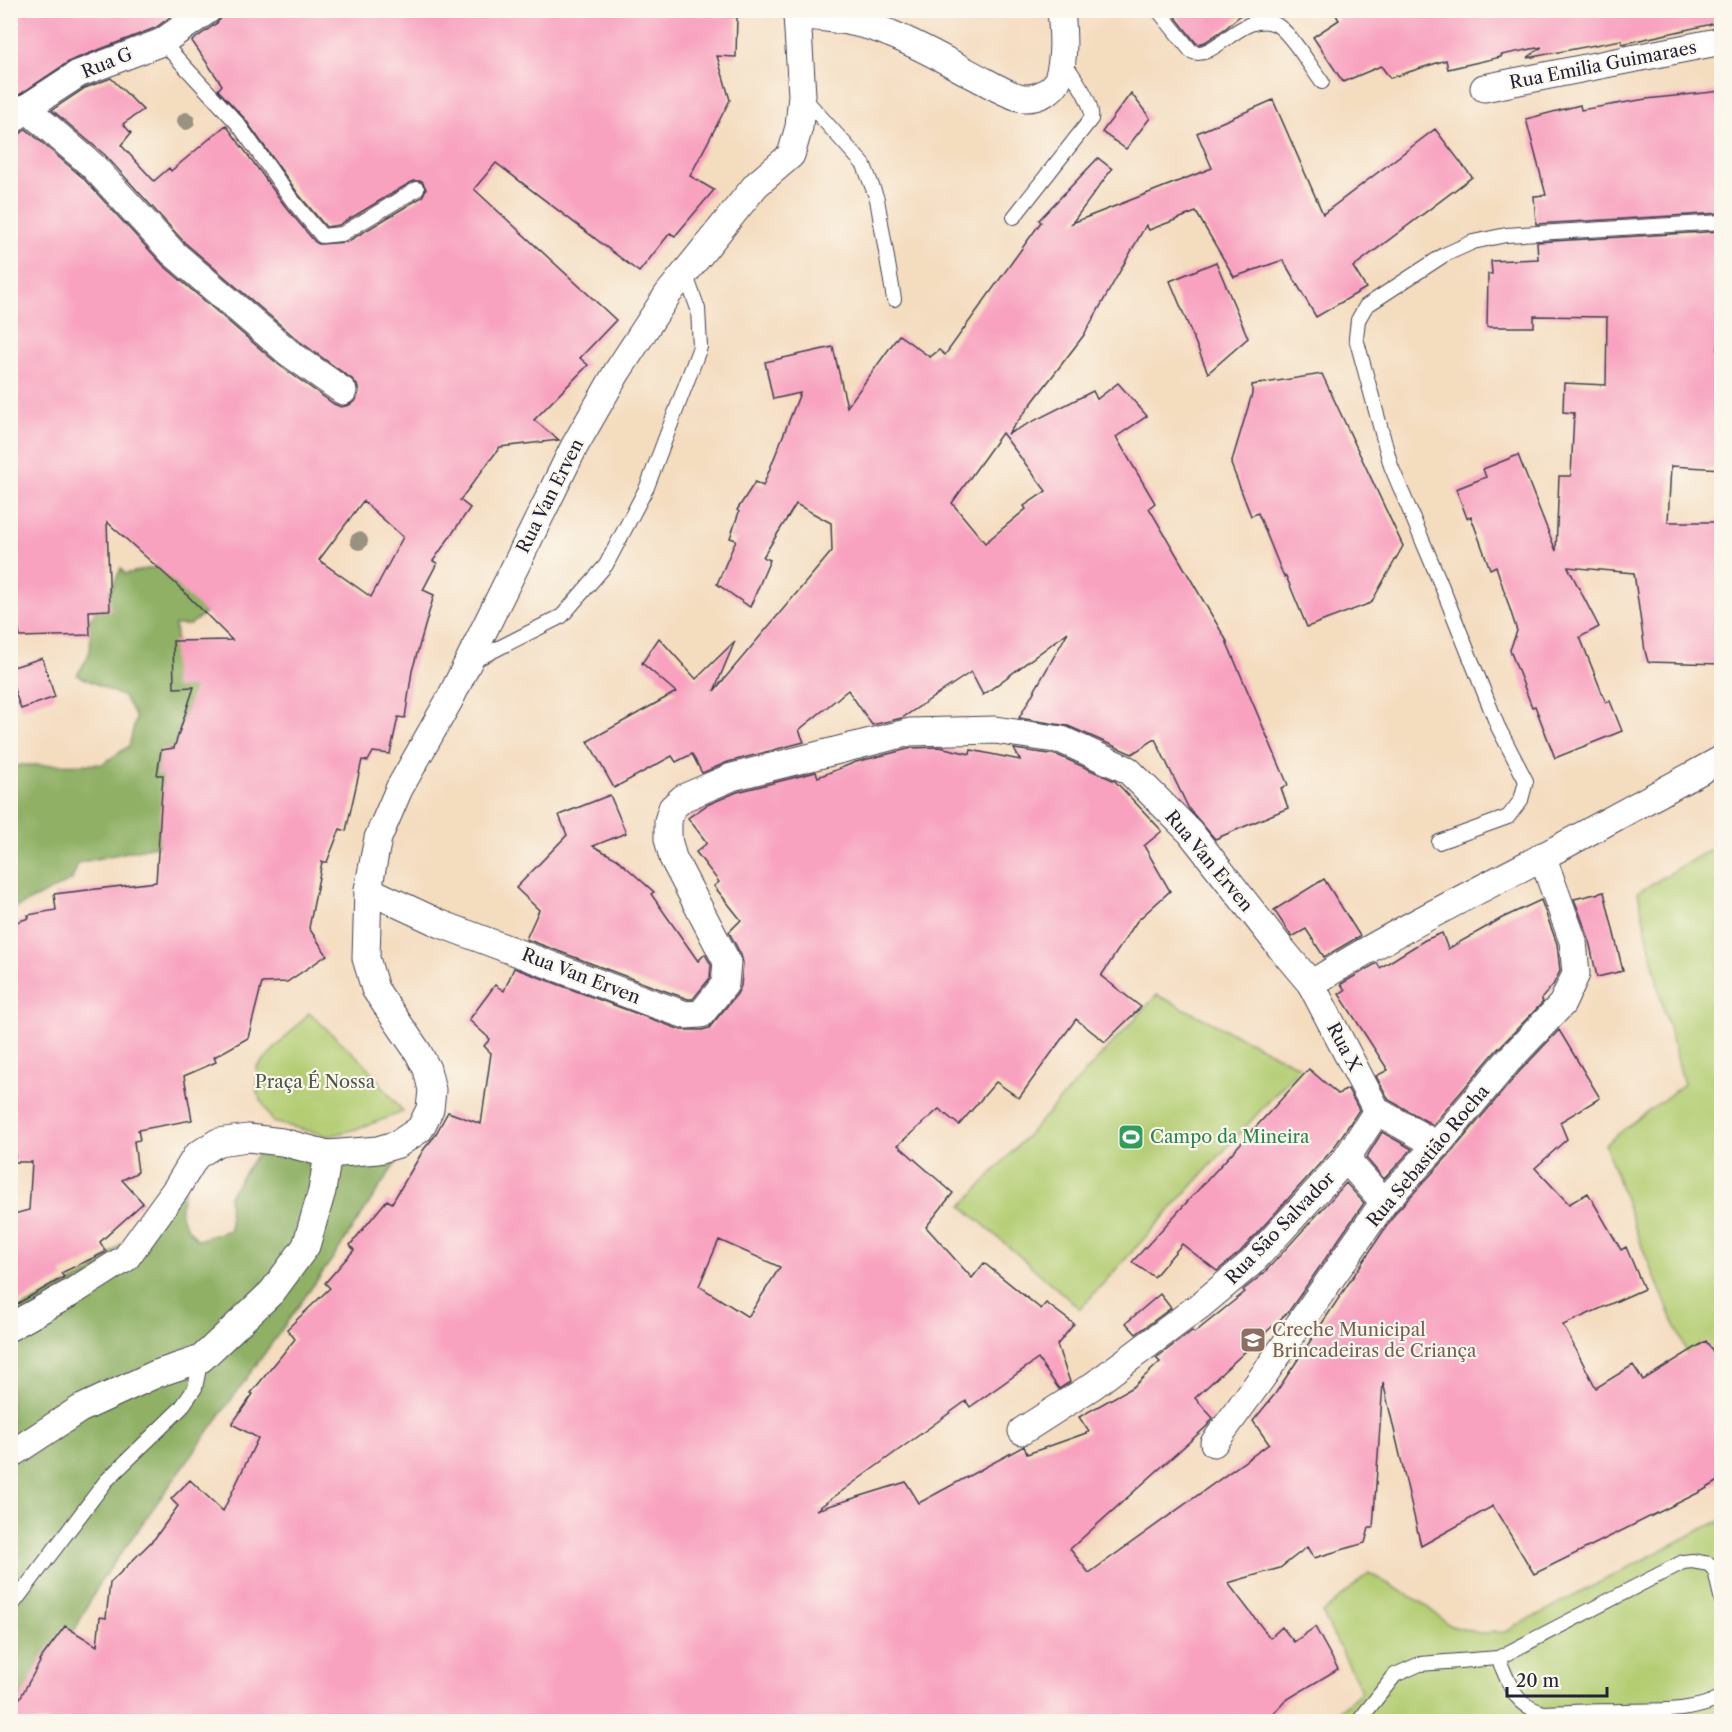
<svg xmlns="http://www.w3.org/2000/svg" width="1732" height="1732" viewBox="0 0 1732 1732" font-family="'Libre Caslon Text',serif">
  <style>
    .green { fill: #b4cd73; stroke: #6b7857; stroke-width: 1.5 }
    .forest { fill: #8fb065; stroke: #586950; stroke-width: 1.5 }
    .building { fill: #f8a2bf; fill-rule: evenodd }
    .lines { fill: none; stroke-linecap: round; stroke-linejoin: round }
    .service-casing { stroke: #423e4f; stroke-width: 16 }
    .minor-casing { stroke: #423e4f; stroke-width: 29 }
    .service { stroke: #fff; stroke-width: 14 }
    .minor { stroke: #fff; stroke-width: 27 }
    .tree { fill: #999280 }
    .labels { text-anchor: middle; stroke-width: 4.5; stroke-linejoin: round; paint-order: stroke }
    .street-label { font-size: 18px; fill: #22223b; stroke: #fbf7ec }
    .park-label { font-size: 18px; fill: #4e554c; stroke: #fbf7ec }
    .leisure-label { font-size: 18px; fill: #27864d; stroke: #fbf7ec; text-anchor: start }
    .education-label { font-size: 18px; fill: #785e54; stroke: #fbf7ec; text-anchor: start }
  </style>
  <rect width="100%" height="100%" fill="#fbf7ec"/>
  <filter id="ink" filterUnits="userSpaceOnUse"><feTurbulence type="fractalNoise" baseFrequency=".0167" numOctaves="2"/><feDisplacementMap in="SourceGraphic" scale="12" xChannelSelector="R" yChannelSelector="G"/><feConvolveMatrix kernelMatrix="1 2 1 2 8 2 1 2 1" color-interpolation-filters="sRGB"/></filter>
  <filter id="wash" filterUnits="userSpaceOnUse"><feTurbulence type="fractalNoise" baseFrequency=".008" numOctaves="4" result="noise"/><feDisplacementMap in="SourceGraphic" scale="24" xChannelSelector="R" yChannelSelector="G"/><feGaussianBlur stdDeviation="1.35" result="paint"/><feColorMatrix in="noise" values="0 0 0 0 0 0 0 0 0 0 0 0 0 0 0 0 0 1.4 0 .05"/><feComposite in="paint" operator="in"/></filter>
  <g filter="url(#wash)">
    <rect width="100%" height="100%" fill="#f4dcbf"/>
    <g class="green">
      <polygon points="1721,843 1721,1434 1642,1247 1605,1144 1684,1084 1660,995 1638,892"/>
      <polygon points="1157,995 1300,1067 1080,1309 962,1206"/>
      <polygon points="309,1013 363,1062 403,1112 360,1128 329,1136 273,1122 257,1093 257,1067"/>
      <polygon points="1721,1521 1721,1721 1327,1721 1362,1691 1322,1613 1369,1573 1422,1603 1451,1626 1479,1633 1505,1632 1702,1529"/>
    </g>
    <g class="forest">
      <path d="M160,566L209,598L205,613L190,625H175L177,648L199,694L159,845L78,863L72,880L11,910V768L21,765L102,764L129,746L136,718L124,697L77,675C92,653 93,648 88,622L112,588L121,568L125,574Z"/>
      <path d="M266,1141L308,1143L311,1171L380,1145L405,1149L333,1258L101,1581L26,1721L11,1722V1313L89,1274L185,1186C179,1215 177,1218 198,1240L230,1230L229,1195Z"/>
    </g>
    <g id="blocks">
      <g class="building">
        <polygon points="10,10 180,10 155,28 70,61 10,101"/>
        <path d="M223,10H695L694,15L737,17L736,57L717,56L730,100L690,176L714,190L675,236L670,233L639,272L496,163L474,189L616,320L580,358L588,365L534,420L559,440L500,447L460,500L470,508L433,561L437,563L423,590L434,595L412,671L405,718L398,717L390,754L373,752L368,761L362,760L346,831L340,829L327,862H322L309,928L327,955L287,982L262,983L248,1038L214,1057L216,1062L184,1076L192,1120L138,1130L140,1140L134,1141L138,1172L122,1180L143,1203L100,1242L106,1252L61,1273L64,1277L10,1308V1215L29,1210L32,1162H14L15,1156L10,1157V1038H15L12,1019H15L10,994V924L29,918L28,915L56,910L54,894L156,882L163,775H157L161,750L174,748L194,687L174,688L173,641L232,640L176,584L107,522L110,610L89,611L90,635L20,637L10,583L13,499L10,498V137L20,134L26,129L82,177L163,265L279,365L334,404L341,407L349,405L356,400L359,392L357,385L352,379L299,341L184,242L105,155L52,110L85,88L111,78L143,110L123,124L131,133L121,145L154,181L169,168L171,171L226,125L285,206L315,242L319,244L347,242L422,197L426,189L422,181H413L339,225L326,227L299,195L245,119L218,90L222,85L192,41L217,23L222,17ZM363,501L403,537L371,597L319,560Z"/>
        <polygon points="1170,10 1246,10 1226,28 1205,42 1199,44 1196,43"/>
        <polygon points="1333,10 1720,10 1721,22 1622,44 1621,40 1527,58 1542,47 1501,55 1501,57 1448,69 1446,60 1390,78 1381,66 1343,82 1313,37 1339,20"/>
        <polygon points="1722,91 1722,213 1536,224 1534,196 1546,195 1526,119 1580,105 1581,110 1646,99"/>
        <polygon points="1131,93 1150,118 1126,149 1102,132"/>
        <path d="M1273,100L1323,214L1435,129L1472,177L1353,267L1366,288L1316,317L1283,260L1234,277L1196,212L1149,230L1146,225L1084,335L1008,434L1093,391L1097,399L1118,383L1147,416L1116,437L1155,503L1149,508L1228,643H1227L1288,785L1281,788L1288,808L1215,839L1189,809L1155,739L1132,754L1068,726L1019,718L1068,632L983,695L971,672L902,718L872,725L848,690L799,730L804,742L728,762L702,773L692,754L676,762L672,756L614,788L588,741L676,692L642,663L659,638L696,679L735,641L714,691L832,551L831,523L796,504L763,557L770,560L750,607L717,584L736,540L730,538L739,512L737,510L755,482L763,486L800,393L773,399L765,362L833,347L847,407L899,335L930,357L939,350L945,355L1041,222L1039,220L1098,158L1112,169L1072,223L1212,168L1197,133ZM1002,433L1046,491L1024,506L1026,509L985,543L952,503Z"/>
        <polygon points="1722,231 1722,347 1718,347 1717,429 1722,430 1722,469 1671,466 1668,522 1722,522 1722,664 1648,662 1645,651 1634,573 1568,567 1599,627 1580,637 1606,703 1610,701 1622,731 1555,758 1535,706 1532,707 1510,650 1517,631 1496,566 1490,569 1471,517 1467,518 1456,489 1486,477 1483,469 1518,455 1556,551 1559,476 1571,476 1574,413 1563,412 1564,383 1606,385 1607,317 1534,316 1534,327 1487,327 1488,274 1492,274 1491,261 1538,259 1537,242"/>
        <polygon points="1216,262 1248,338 1208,373 1170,281"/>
        <polygon points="1322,374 1403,546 1371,603 1307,627 1286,576 1284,577 1258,513 1251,516 1231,464 1252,394 1252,385"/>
        <polygon points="42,658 55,697 21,709 10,678 10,668"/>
        <path d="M940,747L970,754L971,750L1020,760L1014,749L1057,755L1115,781L1162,831L1144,846L1170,891L1137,921L1101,976L1141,1007L1105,1042L1076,1019L1019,1098L996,1082L959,1125L939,1109L898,1145L953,1193L926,1227L972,1278L984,1263L1041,1309L1046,1303L1074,1324L1057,1345L1070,1382L1059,1389L1038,1359L970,1407L966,1401L816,1510L906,1482L919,1503L1024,1446L1027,1454L1089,1432L1079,1417L1133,1387L1160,1362L1156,1358L1192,1331L1194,1333L1245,1292L1243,1290L1263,1274L1346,1183L1364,1203L1289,1311L1195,1398L1213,1418L1207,1426L1070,1549L1089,1573L1269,1444L1253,1421L1275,1394L1396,1212L1449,1155L1519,1072L1559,1030L1600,1098L1560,1122L1567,1139L1535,1168L1569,1204L1588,1193L1621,1250L1626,1247L1644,1289L1563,1325L1596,1388L1633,1365L1643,1380L1706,1341L1722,1365V1479L1702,1491L1534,1574L1493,1506L1421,1546L1383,1382L1373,1528H1369L1365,1543L1314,1558L1307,1547L1280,1568L1228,1583L1270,1638L1282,1627L1294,1642L1315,1627L1338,1669L1286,1700L1266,1722H10V1706L20,1698L40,1662L39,1661L65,1626L97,1646L100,1617L106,1618L110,1583L155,1538L178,1506L171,1499L190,1480L223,1511L258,1438L232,1424L253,1394L251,1393L295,1339L287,1329L330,1288L325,1283L354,1250L350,1245L387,1200L392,1203L424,1149L434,1137L448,1112L481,1124L491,1053L484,1046L490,1039L469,1020L495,985L504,991L514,968L681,1030H702L709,1028L737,994L741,986L743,963L741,955L729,932L741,920L714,886L719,882L696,852L707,843L688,818L707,805L737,792L816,772L818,777L856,762L912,748ZM719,1240L780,1267L748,1317L699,1286Z"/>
        <polygon points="610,795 626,833 593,846 617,859 654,892 651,894 698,961 705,954 711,965 710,978 693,999 688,999 654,987 526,939 539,910 516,888 567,835 559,815"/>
        <polygon points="1324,879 1360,936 1324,957 1306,929 1292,937 1274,910"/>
        <polygon points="1604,892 1623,971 1597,977 1588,936 1574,899"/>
        <polygon points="1541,900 1557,944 1560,971 1553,985 1541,999 1543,1002 1495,1052 1433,1125 1389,1100 1376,1076 1388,1070 1339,994 1345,990 1341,984 1377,963 1380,968 1425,940 1442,933 1448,949 1502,918"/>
        <polygon points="1309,1069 1338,1094 1348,1089 1359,1110 1333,1149 1240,1252 1217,1271 1182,1244 1154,1277 1132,1262"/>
        <polygon points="1382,1132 1412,1149 1384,1179 1366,1158"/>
        <polygon points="1160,1294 1171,1308 1136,1334 1126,1323"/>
      </g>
    </g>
  </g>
  <g filter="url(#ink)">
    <use href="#blocks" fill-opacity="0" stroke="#423e4f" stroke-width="1.5"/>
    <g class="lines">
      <g class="service-casing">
        <g id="service">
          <path d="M1158,10L1191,51C1212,64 1243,9 1275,24C1290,31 1311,68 1322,82"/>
          <polyline points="162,42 238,124 292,200 322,236 342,234 417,189"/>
          <polyline points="803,97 864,165 877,199 894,299"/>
          <path d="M1014,217L1091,119C1094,102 1073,76 1064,62"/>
          <polyline points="471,662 562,616 606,565 647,487 700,347 698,309 685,273"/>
          <polyline points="1439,842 1508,817 1521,800 1526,781 1498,727 1442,587 1391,466 1356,338 1358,320 1366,306 1444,255 1473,242 1506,235 1722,222"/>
          <polyline points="10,1608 106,1481 181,1408 195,1388 201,1359"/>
          <path d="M1498,1658C1510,1684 1513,1705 1544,1713C1568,1712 1593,1711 1618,1711C1651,1710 1691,1714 1722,1697"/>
          <polyline points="1358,1722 1395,1675 1420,1664 1498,1658 1683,1562 1692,1561 1709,1564 1715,1571 1722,1601"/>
        </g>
      </g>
      <g class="minor-casing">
        <g id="minor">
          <polyline points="1484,88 1722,41"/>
          <polyline points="26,108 93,166 173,253 289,353 343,391"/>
          <polyline points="10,122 26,108 78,74 162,42 208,10"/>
          <path d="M368,890L441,924L649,1002L686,1015L701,1014L725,984L727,962L673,858L668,839V821L672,808L683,798L732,777L910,732L995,730L1062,740L1128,770L1190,832L1280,947L1311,984C1385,937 1464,898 1542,857C1602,825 1662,792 1722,759"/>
          <polyline points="1311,984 1377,1111"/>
          <polyline points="1346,1159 1384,1202"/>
          <path d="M10,1327L69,1294L126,1258L176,1189L196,1156L218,1142L248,1138L282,1142L328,1154L378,1150L398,1144L420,1129L430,1109L432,1090L427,1069L418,1052L375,989L366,958L368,890L378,838L399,789L450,699L574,447L617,372L668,294L756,185L791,155L799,127L802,95L797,15C830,18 861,21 891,34C924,47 955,66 986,82C995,87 1013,97 1024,98C1036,99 1054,91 1058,79C1065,58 1063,32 1061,10"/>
          <polyline points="1022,1431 1094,1385 1202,1304 1251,1263 1346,1159 1377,1111 1437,1145"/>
          <polyline points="1214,1443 1261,1379 1384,1202 1437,1145 1507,1062 1562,1004 1576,974 1573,941 1542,856"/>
          <polyline points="10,1455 80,1409 156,1374 201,1359 272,1292 306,1246 322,1191 328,1154"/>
        </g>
      </g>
      <use href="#service" class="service"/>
      <use href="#minor" class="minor"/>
    </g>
    <g class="tree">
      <circle cx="186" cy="121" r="9"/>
      <circle cx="359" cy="541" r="9"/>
    </g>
  </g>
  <defs>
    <g id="stadium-square" transform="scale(1.35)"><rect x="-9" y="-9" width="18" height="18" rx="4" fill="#2e9e5b" stroke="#fbf7ec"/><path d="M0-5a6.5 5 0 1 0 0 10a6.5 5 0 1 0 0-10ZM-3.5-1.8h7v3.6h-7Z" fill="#fff"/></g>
    <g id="school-square" transform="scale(1.35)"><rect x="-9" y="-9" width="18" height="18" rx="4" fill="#8d6e63" stroke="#fbf7ec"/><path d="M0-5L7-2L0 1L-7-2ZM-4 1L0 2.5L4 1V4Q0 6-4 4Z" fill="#fff"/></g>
  </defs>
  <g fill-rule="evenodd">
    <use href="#stadium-square" x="1131" y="1137"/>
    <use href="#school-square" x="1253" y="1340"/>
  </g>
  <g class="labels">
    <g class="street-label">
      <text transform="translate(107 63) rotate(-22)" y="6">Rua G</text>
      <text transform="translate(1603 65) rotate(-11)" y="6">Rua Emilia Guimaraes</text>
      <text transform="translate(550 496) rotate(-63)" y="6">Rua Van Erven</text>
      <text transform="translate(1209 861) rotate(50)" y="6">Rua Van Erven</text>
      <text transform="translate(581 976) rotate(21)" y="6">Rua Van Erven</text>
      <text transform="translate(1344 1047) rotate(62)" y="6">Rua X</text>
      <text transform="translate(1428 1156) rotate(-50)" y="6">Rua Sebastião Rocha</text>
      <text transform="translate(1280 1228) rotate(-46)" y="6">Rua São Salvador</text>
    </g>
    <g class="park-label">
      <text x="315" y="1088">Praça É Nossa</text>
    </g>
    <g class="leisure-label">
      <text x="1150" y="1143">Campo da Mineira</text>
    </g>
    <g class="education-label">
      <text x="1272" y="1336">Creche Municipal<tspan x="1272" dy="21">Brincadeiras de Criança</tspan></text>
    </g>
  </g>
  <rect width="1732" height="1732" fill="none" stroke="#fbf7ec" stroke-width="36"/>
  <path d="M1507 1687v9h100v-9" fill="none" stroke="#22223b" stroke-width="3"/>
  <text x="1516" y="1687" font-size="18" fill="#22223b" stroke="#fbf7ec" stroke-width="4.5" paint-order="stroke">20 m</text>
</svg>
